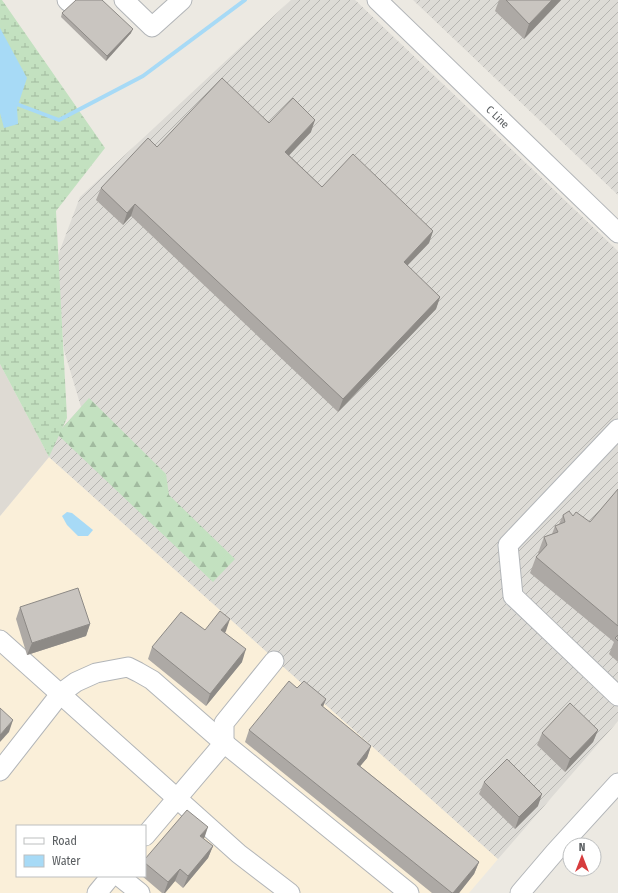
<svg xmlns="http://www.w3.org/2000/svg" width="618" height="893" viewBox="0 0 618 893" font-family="'Fira Sans Condensed',sans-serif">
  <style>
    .commercial { fill: #faefd9; fill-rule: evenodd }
    .industrial { fill: url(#industrial-furrows) }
    .education { fill: #dedad3 }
    .forest { fill: url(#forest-firs) }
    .wetland { fill: url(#wetland-marsh) }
    .water { fill: #a7daf6 }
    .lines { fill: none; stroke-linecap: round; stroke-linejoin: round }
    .stream { stroke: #a7daf6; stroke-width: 4 }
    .minor-casing { stroke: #b2b5b8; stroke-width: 21 }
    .minor { stroke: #fff; stroke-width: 19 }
    .wall { fill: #ada9a5 }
    .shaded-wall { fill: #8d8a86 }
    .building { fill: #c9c5c0; stroke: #8d8a86 }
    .labels { text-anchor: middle; stroke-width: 4; stroke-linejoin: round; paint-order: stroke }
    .street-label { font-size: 11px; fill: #5a5e61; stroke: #fff }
  </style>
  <defs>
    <pattern id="industrial-furrows" width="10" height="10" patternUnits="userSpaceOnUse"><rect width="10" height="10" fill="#dddbd6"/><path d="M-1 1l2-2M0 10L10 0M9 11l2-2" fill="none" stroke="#b6b5b1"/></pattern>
    <pattern id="forest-firs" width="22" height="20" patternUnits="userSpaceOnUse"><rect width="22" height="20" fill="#c3e1c0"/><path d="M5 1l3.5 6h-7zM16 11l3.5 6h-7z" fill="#a1ba9f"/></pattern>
    <pattern id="wetland-marsh" width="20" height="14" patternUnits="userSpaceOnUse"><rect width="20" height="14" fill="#c3e1c0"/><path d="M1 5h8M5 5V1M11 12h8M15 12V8" fill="none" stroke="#a1ba9f"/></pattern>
  </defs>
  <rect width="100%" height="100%" fill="#ece9e2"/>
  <path class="commercial" d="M49,457L498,859L469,893H0V516ZM17,826H145V876H17Z"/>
  <g class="industrial">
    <polygon points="291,0 355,0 618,251 618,721 498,859 49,457 57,434 81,407 64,350 57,258 80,197"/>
    <polygon points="413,0 618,0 618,195"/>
  </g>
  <polygon class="education" points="0,364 49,457 0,516"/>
  <polygon class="forest" points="89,398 166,474 169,495 235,559 213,582 57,434"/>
  <polygon class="wetland" points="0,0 2,0 105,148 56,211 67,418 49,457 0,364"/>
  <g class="water">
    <polygon points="0,28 27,78 17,108 18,124 4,128 0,113"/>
    <polygon points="67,512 72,513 93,530 88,536 78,536 67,525 62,516"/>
  </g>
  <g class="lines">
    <polyline class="stream" points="14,103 59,120 143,76 245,0"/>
    <g class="minor-casing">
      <g id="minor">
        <polyline points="67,0 69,2"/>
        <polyline points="124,0 152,27 182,0"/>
        <path id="s1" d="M377,0L618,233"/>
        <polyline points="618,429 508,545 513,596 618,696"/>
        <polyline points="0,640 239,854 290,893"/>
        <polyline points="0,771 61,693 76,682 96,673 128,667 138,672 152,680 224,743 409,893"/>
        <polyline points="145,836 224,743 224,723 274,661"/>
        <polyline points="119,876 140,893"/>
        <polyline points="97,893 111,876"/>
        <polyline points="520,893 555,852 618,783"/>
      </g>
    </g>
    <use href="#minor" class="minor"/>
  </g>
  <g class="wall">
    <polygon points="499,0 561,0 524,39 495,11"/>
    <polygon points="62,13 131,33 106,61 61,17"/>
    <polygon points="269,123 311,132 289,155 322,187 433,231 429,243 407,266 440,297 436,309 338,412 131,216 123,225 96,200 101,188 157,147"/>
    <polygon points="618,489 618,662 609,654 614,642 530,573 536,557 539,554 538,553 544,537 552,534 555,526 559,524 563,515 573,516 590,522"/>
    <polygon points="20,607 90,624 86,636 27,655 16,619"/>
    <polygon points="205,630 226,631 225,632 242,662 206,706 148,659 152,647"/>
    <polygon points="297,688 326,699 323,707 371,746 367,758 360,766 479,862 474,874 459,893 432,893 245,742 249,730"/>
    <polygon points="598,730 593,742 565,772 537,745 542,733"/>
    <polygon points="484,782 538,806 515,829 479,794"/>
    <polygon points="204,839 213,846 208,858 183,888 175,881 165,893 162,893 142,876 145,876 145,859"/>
  </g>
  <g class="shaded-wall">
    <polygon points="552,0 561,0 524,39 529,24"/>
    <polygon points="133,29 131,33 106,61 107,56"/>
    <polygon points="315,120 311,132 281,164 285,152"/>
    <polygon points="135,204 131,216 123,225 127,213"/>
    <polygon points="433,231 429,243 399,274 404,262"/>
    <polygon points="440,297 436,309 338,412 343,399"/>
    <polygon points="230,619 226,631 217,642 221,630"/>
    <polygon points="90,624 86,636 27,655 32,643"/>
    <polygon points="246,649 242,662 206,706 210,694"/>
    <polygon points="326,699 321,711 321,705"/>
    <polygon points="13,720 9,732 0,742 0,735"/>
    <polygon points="598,730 593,742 565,772 570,759"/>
    <polygon points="371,746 367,758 352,776 357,764"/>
    <polygon points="542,794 538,806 515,829 519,817"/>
    <polygon points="208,827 204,839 200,836"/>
    <polygon points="213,846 208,858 183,888 188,876"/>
    <polygon points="479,862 474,874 459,893 453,893"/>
    <polygon points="180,869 175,881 165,893 164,893 168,882"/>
  </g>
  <g class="building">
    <polygon points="76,0 102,0 133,29 107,56 62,13"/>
    <polygon points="506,0 552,0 529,24"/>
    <polygon points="222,78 269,123 293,98 315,120 285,152 322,187 353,154 433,231 404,262 440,297 343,399 135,204 127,213 101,188 148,138 157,147"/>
    <polygon points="618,489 618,626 536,557 547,545 544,537 558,532 555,526 565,522 563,515 569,511 573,516 576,512 590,522"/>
    <polygon points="78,588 90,624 32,643 20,607"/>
    <polygon points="220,611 230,619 221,630 246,649 210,694 152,647 181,612 205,630"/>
    <polygon points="618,635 618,641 615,638"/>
    <polygon points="289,681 297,688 304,681 326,699 321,705 371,746 357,764 479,862 453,893 452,893 249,730"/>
    <polygon points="570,703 598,730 570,759 542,733"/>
    <polygon points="0,708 13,720 0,735"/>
    <polygon points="507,759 542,794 519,817 484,782"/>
    <polygon points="187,810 208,827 200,836 213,846 188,876 180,869 168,882 145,863 145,859"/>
  </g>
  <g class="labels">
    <g class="street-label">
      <text dy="4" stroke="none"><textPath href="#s1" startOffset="168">C Line</textPath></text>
    </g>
  </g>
  <rect x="16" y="825" width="130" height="52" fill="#ffffff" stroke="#bdbfc0"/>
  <rect x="24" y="838" width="20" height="6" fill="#ffffff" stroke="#bdbfc0"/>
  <text x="52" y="845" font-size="12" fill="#5a5e61">Road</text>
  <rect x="24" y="855" width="20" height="12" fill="#a7daf6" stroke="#bdbfc0"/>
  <text x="52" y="865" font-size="12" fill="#5a5e61">Water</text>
  <g transform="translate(582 857)"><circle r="19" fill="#ffffff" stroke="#bdbfc0"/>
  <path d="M0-3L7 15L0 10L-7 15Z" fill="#d73c3d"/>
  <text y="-6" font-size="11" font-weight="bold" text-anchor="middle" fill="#5a5e61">N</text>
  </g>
</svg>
